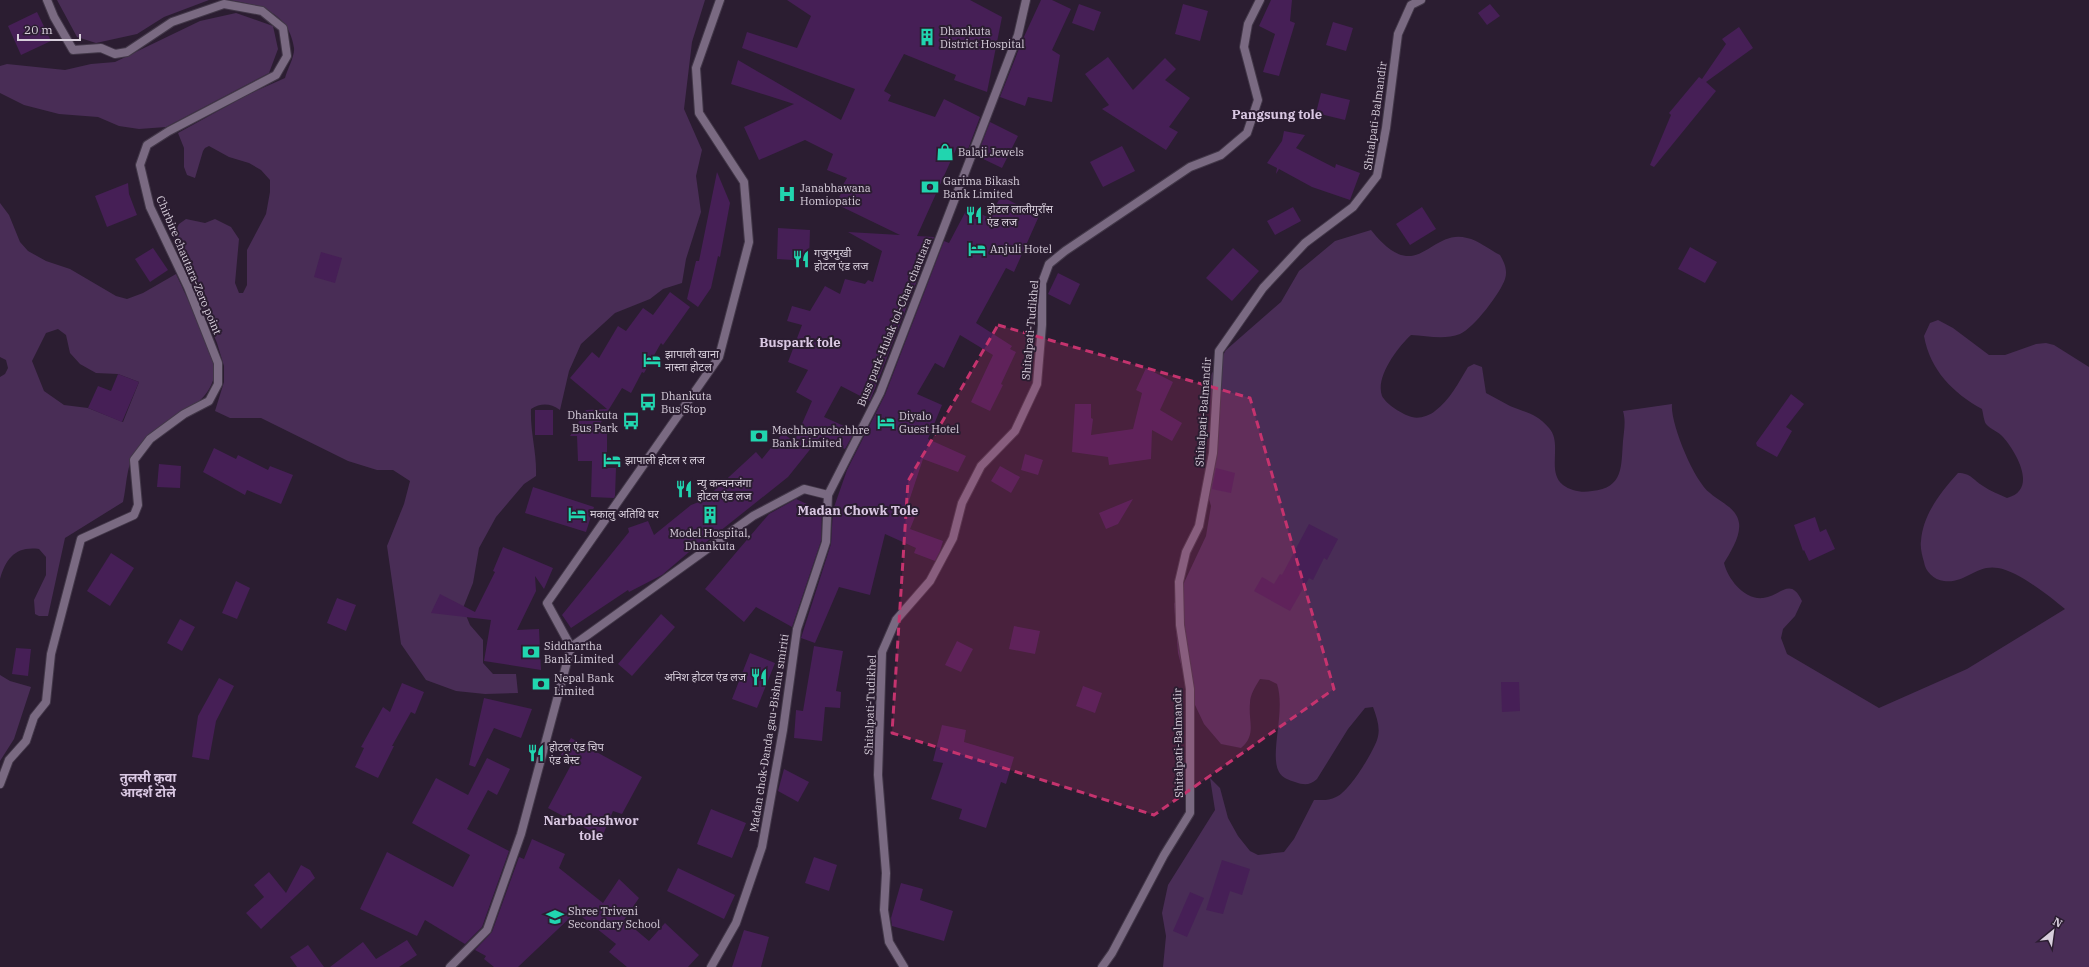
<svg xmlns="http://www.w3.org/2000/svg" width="2089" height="967" viewBox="0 0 2089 967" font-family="'IBM Plex Serif','Noto Sans Devanagari',serif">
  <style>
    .green { fill: #492d56; fill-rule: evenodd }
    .building { fill: #461f56 }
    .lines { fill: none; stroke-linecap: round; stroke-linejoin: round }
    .street-casing { stroke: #423748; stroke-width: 10 }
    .street { stroke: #7a6a82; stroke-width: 8 }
    .marked { fill: #c5336e; fill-opacity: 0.2; stroke: #c5336e; stroke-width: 3; stroke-dasharray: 8 5; stroke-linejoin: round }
    .labels { text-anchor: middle; stroke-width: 4; stroke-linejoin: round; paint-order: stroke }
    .poi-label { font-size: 11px; fill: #d8cfdc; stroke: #2b1d31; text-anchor: start }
    .street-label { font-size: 11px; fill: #d8cfdc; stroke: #2b1d31 }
    .quarter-label { font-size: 13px; font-weight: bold; fill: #dac8e3; stroke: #2b1d31 }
  </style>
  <rect width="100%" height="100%" fill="#2b1d31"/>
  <g class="green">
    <polygon points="57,0 209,0 164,17 137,34 96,43 77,37"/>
    <path d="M229,0H705L692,42L684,109L702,150L696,176L701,212L686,259L682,283L663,289L650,299L615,313L581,344L569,371L560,410C550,403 541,403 531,409C530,432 537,453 536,476L524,484L496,517L479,548L473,583L463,608L470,625L483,640V663L493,674H516L518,693L485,694L456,691L426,680L401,644L387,546L404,504L410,481L393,470H377L348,461L261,418H230L215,411L224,382V366L217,343L173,236L179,224L186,219L205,223L215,219L231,227L239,239L235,283L239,293H243L247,285V250L266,214L270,192V180L261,170L249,163L229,157L209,146L205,148L203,151L195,178L187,175L184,167V148L178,133L247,95L285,78C287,70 295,56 294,48C289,12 259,5 229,0Z"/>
    <polygon points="236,13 273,26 278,49 269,73 166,127 139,129 119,126 98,117 59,114 24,105 0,93 0,66 7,64 65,70 91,64 115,62 200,21"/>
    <path d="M0,203L9,215L20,242L28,251L46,261L70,269L116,296L127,299L143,293L176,274C184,291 215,355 215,369C214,408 158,424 137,450C126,464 127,485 123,502L65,538L48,616H39L35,614L34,600L46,575V557L39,549C16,546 6,558 0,579V377L5,374L8,368L6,360L0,357ZM58,329L66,335L70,353L80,364L96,373L118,374L139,382L123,422L88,408L64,405L44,391L32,361L46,333Z"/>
    <path d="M1371,230C1418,289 1429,228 1467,238C1478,240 1490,250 1500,255C1504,262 1508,270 1505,279C1501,292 1474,328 1460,334C1445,340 1427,336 1411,335C1398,347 1375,377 1382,396C1386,404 1403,415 1412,417C1419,419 1429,416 1435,411C1449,401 1459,382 1468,367L1474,364L1482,367L1486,393C1494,397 1502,402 1510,406C1526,413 1536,413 1549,428C1563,443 1546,472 1563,485C1571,491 1582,493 1592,491C1624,488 1621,466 1623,441C1624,431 1626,421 1623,411L1672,404C1670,423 1694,481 1710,493C1720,502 1737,508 1739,523C1741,536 1730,553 1724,563C1728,579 1744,600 1763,598C1781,596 1790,576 1802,601L1795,616L1783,629L1781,638L1787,654L1879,708L1967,669L2065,609C2049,596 2018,571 1998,568C1976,564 1965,584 1944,581C1934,580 1925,571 1924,562C1922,555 1920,547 1921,541C1923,514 1941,492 1958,473C1971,473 1973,480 1983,486C1990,491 1999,494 2007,498C2038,490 2017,453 2003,437C1999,432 1990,429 1986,424C1984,421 1983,413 1982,409C1953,393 1930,370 1924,336L1930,323L1938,320L1953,328L1989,355H2005L2036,344L2046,343L2054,345L2089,367V967H1163L1166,936L1162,913L1168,885L1215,810L1210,778L1220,788L1228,818L1238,836L1250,851L1258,855L1284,852L1294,839L1314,800C1322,800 1329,801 1336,797C1349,792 1372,754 1377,740C1381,729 1377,718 1373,707L1365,708L1348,729L1317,779C1309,786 1304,785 1295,782C1289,780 1282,778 1279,772C1269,754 1286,711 1277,684L1269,680L1260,679C1255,687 1250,695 1250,703C1248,722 1257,734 1241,748L1221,744L1204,724L1187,688L1178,653L1174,604L1206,536L1211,506L1205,486L1210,449L1211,375L1226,350L1281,302L1299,271L1335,241Z"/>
    <polygon points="0,675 10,681 31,687 14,739 0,761"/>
  </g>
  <g class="building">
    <polygon points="787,0 970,0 1002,17 987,92 954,80 956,75 904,54 884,91 891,95 888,101 935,117 944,99 980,117 967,152 957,147 917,236 934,237 870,401 841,386 824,417 855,431 845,449 820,437 788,477 705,543 702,541 662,575 629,592 628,590 571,628 562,615 629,532 628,528 648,521 654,535 691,505 704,500 756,452 762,459 783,433 794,442 812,401 796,392 808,370 788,362 802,325 787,321 792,306 810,311 825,286 840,294 845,279 865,284 868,280 873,282 882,251 848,232 900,235 836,204 842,191 840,190 847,178 827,170 833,154 805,140 759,160 744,127 794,104 731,84 738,60 841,120 855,89 742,48 747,32 797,48 811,16"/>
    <polygon points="1041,0 1052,0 1071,9 1052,50 1060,55 1052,102 1028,97 1025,106 1000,97 1022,41"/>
    <polygon points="1271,0 1292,0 1290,21 1295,23 1279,76 1263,72 1275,34 1259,26"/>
    <polygon points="1079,4 1101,12 1094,31 1072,23"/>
    <polygon points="1183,4 1208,11 1200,41 1175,34"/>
    <polygon points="1490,4 1500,16 1487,25 1478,13"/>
    <polygon points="37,12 51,41 21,55 8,26"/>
    <polygon points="1333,22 1353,28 1346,51 1326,45"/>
    <polygon points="1739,27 1753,48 1706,82 1716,91 1654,167 1650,165 1671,115 1669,113 1699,77 1702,79 1726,44 1722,39"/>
    <polygon points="1108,57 1133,90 1165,58 1176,69 1165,80 1190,98 1169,127 1178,132 1166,150 1102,109 1109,105 1085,74"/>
    <polygon points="1321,93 1350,100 1345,120 1316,113"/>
    <polygon points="990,122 1018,136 1002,168 977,156"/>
    <polygon points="1284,131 1305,135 1296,148 1335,168 1336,164 1360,173 1350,200 1312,187 1279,169 1276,174 1277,168 1267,163 1282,141"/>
    <polygon points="1122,146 1135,171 1103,187 1090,162"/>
    <polygon points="717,172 730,203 720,257 718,256 711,288 698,307 687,299 696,261 699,261"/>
    <polygon points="128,183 129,194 137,215 107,227 95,196"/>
    <polygon points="1001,196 1039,216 1014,272 1006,268 976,323 1012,346 1010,349 1016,352 1001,384 1003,385 990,411 971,402 993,355 960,335 944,368 935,363 917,394 942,405 928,439 966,456 958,472 923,459 907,507 917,512 910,529 943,541 940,551 935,561 914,553 916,548 885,534 870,595 839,587 815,643 801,638 831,544 833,510 847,470 885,395 944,241 949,243 968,207 989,218"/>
    <polygon points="1293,207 1301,221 1275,235 1267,221"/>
    <polygon points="1422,207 1436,229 1410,245 1396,224"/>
    <polygon points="778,228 810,230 809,261 777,259"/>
    <polygon points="1690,247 1717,262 1705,283 1678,269"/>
    <polygon points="153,248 168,270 150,282 135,259"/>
    <polygon points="1233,248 1259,271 1232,301 1206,278"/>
    <polygon points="321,252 342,258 335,283 314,277"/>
    <polygon points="1058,273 1080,284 1070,305 1048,294"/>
    <polygon points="670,292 690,307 663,345 661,343 644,373 642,372 631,393 622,388 595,432 607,432 607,468 616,468 615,496 614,498 591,497 592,461 578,461 577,436 570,436 586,410 607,409 570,378 592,352 599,358 618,326 626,331 643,308 653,315"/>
    <polygon points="1146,368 1173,382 1160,410 1182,423 1172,441 1152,430 1151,459 1109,465 1108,457 1072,452 1075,404 1091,404 1091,418 1093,419 1091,435 1133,429 1142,393 1136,390"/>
    <polygon points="118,374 139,382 122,422 88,408 98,386 111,391"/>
    <polygon points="1791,394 1804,404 1786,427 1792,431 1777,457 1757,446 1756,443"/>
    <rect x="535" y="410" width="18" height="25"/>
    <polygon points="214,448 236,459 238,455 268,470 270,466 293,475 281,504 247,490 245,495 203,472"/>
    <polygon points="1025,454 1043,460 1038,475 1021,470"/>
    <polygon points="159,464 181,466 180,488 157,487"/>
    <polygon points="1000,466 1020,477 1011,493 991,481"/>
    <polygon points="1216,468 1235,473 1231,493 1212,489"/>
    <polygon points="533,487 594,507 586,532 525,513"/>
    <polygon points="796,499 822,511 821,541 792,627 756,607 744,622 705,589 769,514"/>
    <polygon points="1133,499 1118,524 1106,529 1099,513"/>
    <polygon points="1815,517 1820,532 1826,529 1835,549 1809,561 1804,550 1803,551 1794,525"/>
    <polygon points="1309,524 1338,539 1327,560 1324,558 1313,580 1309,578 1290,611 1254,591 1262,577 1274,584 1280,574 1282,575"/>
    <polygon points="503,547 553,568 544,589 535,576 536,591 517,630 539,629 541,670 484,661 491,620 431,613 440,594 475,612 495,572 493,571"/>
    <polygon points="111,553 134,568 110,606 87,591"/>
    <polygon points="236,581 250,588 237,619 222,613"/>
    <polygon points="337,598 356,605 346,631 327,623"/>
    <polygon points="661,614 675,627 632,676 618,664"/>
    <polygon points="180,619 195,627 182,651 167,643"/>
    <polygon points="1014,626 1040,631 1035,654 1009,649"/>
    <polygon points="957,641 973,649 961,672 945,665"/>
    <polygon points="814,646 843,651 836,691 841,692 840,708 825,707 822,741 794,738 796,710 803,711"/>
    <polygon points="16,648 31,649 28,676 12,674"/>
    <polygon points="750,653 775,663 757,708 732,699"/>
    <polygon points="219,678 234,686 216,721 209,760 192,757 198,716"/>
    <polygon points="1501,682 1519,682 1520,711 1502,712"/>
    <polygon points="402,683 424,692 415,714 411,712 392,746 394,746 378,778 355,767 364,748 361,747 383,707 390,712"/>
    <polygon points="1083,686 1102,693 1095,713 1076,706"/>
    <polygon points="484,698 532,709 521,738 494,728 475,767 469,765"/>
    <polygon points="942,725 966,730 964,742 1014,757 1006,784 1001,782 986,828 959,819 962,809 931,799 943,763 933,761"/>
    <polygon points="571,738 642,777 622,814 613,811 602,837 548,808 571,765 559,758"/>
    <polygon points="487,758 510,769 497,795 488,790 467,829 509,851 482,927 465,944 425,920 417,936 360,909 387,852 453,887 470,855 412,823 436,778 468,795"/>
    <polygon points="784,769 809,782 798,802 778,791"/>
    <polygon points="711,809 746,823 732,858 697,844"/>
    <polygon points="532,839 565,854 559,868 603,903 619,879 639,898 624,920 649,941 665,923 699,955 688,967 627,967 609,952 616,944 576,912 518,967 494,967 484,959 486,956 475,950 492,932 519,857 524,859"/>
    <polygon points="814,857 837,865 829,891 805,883"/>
    <polygon points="1222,860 1250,869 1242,895 1230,891 1223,914 1206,910"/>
    <polygon points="301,865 310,870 315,878 261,929 246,913 264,897 254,885 269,872 286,893"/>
    <polygon points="678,868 735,895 724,919 667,891"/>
    <polygon points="901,883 923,889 920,900 953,911 944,941 892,926 891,918"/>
    <polygon points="1190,892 1204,898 1187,937 1173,931"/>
    <polygon points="744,930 769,937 761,967 732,967"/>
    <polygon points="407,940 417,955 399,967 330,967 363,942 376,959"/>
    <polygon points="308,945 324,967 297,967 290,957"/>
  </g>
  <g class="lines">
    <g class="street-casing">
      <g id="street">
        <polyline points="571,647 753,516 804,489 828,495 880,393 1018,35 1026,0"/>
        <polyline points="0,784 9,760 26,741 34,717 46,702 51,654 81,539 134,515 138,505 134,460 150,439 184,414 209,401 218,384 218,363 188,287 150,207 140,165 147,145 169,131 276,75 287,56 283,28 262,11 224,4 172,22 127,52 115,54 101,48 73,50 54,17 47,0"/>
        <polyline points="450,967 487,930 521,834 571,647 547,603 719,357 749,242 744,182 699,113 696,68 720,0"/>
        <polyline points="711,967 736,923 762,847 783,730 797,629 826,542 828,495"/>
        <polyline points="904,967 889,942 884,910 886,873 878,775 882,652 896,620 930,581 953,538 962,503 981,466 1015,431 1037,384 1042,325 1042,283 1049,264 1065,251 1190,167 1221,155 1247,133 1258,100 1244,47 1248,24 1260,0"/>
        <polyline points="1102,967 1112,953 1164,855 1190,813 1190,689 1180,625 1179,582 1186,552 1199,526 1213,453 1219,351 1263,288 1305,243 1353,207 1377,176 1386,128 1398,34 1411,5 1421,0"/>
      </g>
    </g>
    <use href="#street" class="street"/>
  </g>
  <path class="marked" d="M998,325L1250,398L1334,689L1154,815L892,733L908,481Z"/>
  <defs>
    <g id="building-bare" transform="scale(1.38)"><path d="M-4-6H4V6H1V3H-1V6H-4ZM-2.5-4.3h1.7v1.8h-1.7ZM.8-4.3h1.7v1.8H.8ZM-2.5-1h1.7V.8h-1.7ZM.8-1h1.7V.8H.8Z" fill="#21d5af" stroke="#2b1d31" stroke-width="2.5" paint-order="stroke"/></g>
    <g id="shop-bare" transform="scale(1.38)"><path d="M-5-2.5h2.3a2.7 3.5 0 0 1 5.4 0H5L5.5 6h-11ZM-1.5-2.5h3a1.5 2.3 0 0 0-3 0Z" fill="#21d5af" stroke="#2b1d31" stroke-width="2.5" paint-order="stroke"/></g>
    <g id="bank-bare" transform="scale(1.38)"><path d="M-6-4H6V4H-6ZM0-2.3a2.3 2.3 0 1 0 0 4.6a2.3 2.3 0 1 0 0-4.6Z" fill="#21d5af" stroke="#2b1d31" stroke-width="2.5" paint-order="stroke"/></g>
    <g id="hospital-bare" transform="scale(1.38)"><path d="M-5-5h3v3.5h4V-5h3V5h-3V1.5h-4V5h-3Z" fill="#21d5af" stroke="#2b1d31" stroke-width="2.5" paint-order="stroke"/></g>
    <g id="restaurant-bare" transform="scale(1.38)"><path d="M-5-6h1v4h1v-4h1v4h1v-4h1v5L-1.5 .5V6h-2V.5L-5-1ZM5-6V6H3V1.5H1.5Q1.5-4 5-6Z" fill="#21d5af" stroke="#2b1d31" stroke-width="2.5" paint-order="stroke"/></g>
    <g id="hotel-bare" transform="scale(1.38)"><path d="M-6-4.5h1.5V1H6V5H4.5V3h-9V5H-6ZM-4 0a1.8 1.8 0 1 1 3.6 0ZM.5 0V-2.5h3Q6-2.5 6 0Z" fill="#21d5af" stroke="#2b1d31" stroke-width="2.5" paint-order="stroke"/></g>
    <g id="bus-bare" transform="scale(1.38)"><path d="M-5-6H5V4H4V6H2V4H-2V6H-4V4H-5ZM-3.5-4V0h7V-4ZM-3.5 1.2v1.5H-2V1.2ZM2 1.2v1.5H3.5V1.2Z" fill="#21d5af" stroke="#2b1d31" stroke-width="2.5" paint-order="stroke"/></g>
    <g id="school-bare" transform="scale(1.38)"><path d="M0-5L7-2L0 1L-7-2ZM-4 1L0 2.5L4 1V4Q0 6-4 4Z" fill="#21d5af" stroke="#2b1d31" stroke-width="2.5" paint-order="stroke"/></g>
  </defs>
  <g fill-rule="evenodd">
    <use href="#building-bare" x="927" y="37"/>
    <use href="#shop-bare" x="945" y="152"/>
    <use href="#bank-bare" x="930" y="187"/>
    <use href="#hospital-bare" x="787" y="194"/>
    <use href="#restaurant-bare" x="974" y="215"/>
    <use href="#hotel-bare" x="977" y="249"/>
    <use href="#restaurant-bare" x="801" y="259"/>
    <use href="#hotel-bare" x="652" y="360"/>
    <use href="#bus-bare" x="648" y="402"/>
    <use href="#bus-bare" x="631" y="421"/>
    <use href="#hotel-bare" x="886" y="422"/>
    <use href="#bank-bare" x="759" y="436"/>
    <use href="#hotel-bare" x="612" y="460"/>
    <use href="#restaurant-bare" x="684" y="489"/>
    <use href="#hotel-bare" x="577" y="514"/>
    <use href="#building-bare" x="710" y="515"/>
    <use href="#bank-bare" x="531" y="652"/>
    <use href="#restaurant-bare" x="759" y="677"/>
    <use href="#bank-bare" x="541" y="684"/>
    <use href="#restaurant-bare" x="536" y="753"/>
    <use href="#school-bare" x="555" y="917"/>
  </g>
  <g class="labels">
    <g class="poi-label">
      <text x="940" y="35">Dhankuta<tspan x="940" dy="13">District Hospital</tspan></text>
      <text x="958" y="156">Balaji Jewels</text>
      <text x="943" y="185">Garima Bikash<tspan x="943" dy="13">Bank Limited</tspan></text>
      <text x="800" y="192">Janabhawana<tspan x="800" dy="13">Homiopatic</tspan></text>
      <text x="987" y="213">होटल लालीगुराँस<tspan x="987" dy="13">एंड लज</tspan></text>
      <text x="990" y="253">Anjuli Hotel</text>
      <text x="814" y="257">गजुरमुखी<tspan x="814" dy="13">होटल एंड लज</tspan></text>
      <text x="665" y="358">झापाली खाना<tspan x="665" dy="13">नास्ता होटल</tspan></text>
      <text x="661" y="400">Dhankuta<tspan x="661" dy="13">Bus Stop</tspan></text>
      <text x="618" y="419" text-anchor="end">Dhankuta<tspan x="618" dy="13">Bus Park</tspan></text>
      <text x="899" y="420">Diyalo<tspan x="899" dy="13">Guest Hotel</tspan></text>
      <text x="772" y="434">Machhapuchchhre<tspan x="772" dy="13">Bank Limited</tspan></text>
      <text x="625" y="464">झापाली होटल र लज</text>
      <text x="697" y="487">न्यु कन्चनजंगा<tspan x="697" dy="13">होटल एंड लज</tspan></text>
      <text x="590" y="518">मकालु अतिथि घर</text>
      <text x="710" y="537" text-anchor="middle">Model Hospital,<tspan x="710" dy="13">Dhankuta</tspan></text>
      <text x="544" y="650">Siddhartha<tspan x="544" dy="13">Bank Limited</tspan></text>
      <text x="746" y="681" text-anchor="end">अनिश होटल एंड लज</text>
      <text x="554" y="682">Nepal Bank<tspan x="554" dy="13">Limited</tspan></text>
      <text x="549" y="751">होटल एंड चिप<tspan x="549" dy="13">एंड बेस्ट</tspan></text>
      <text x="568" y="915">Shree Triveni<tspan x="568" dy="13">Secondary School</tspan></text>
    </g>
    <g class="street-label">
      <text transform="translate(1375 116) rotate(-82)" y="4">Shitalpati-Balmandir</text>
      <text transform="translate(189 265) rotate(67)" y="4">Chirbire chautara-Zero point</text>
      <text transform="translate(894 322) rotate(-68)" y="4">Buss park-Hulak tol-Char chautara</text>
      <text transform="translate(1030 330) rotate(-85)" y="4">Shitalpati-Tudikhel</text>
      <text transform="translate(1203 412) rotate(-86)" y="4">Shitalpati-Balmandir</text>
      <text transform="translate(870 705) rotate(-88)" y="4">Shitalpati-Tudikhel</text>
      <text transform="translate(769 733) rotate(-81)" y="4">Madan chok-Danda gau-Bishnu smiriti</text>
      <text transform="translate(1178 743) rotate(-91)" y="4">Shitalpati-Balmandir</text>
    </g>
    <g class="quarter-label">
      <text x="1277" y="119">Pangsung tole</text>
      <text x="800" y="347">Buspark tole</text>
      <text x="858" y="515">Madan Chowk Tole</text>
      <text x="148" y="782">तुलसी कुवा<tspan x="148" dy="15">आदर्श टोले</tspan></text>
      <text x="591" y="825">Narbadeshwor<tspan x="591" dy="15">tole</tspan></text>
    </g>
  </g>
  <g transform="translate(2053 931) rotate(29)" stroke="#2b1d31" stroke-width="3" paint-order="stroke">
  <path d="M0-3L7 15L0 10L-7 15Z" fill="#d8cfdc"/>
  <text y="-6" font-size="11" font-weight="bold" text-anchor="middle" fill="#d8cfdc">N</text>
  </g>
  <path d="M18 34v6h62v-6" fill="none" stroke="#d8cfdc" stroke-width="2"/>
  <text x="24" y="34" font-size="12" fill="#d8cfdc" stroke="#2b1d31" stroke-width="3" paint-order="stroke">20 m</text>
</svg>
